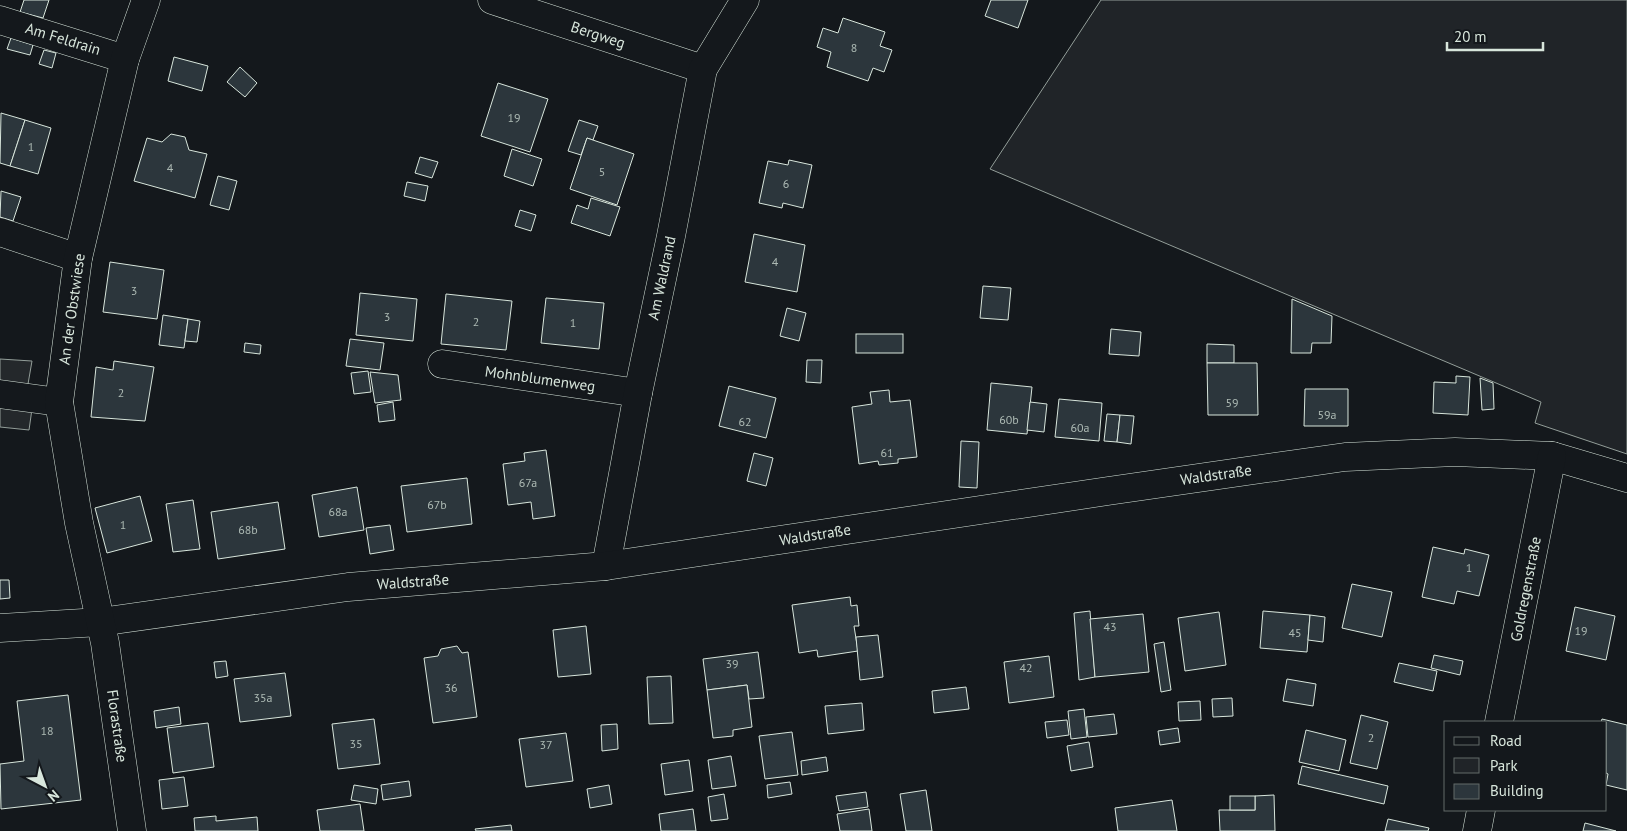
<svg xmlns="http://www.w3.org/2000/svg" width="1627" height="831" viewBox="0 0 1627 831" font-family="'PT Sans',sans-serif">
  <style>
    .green { fill: #202428; stroke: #939e99 }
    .parking { fill: #24282b; stroke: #939e99 }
    .building { fill: #2c363c; stroke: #d8e6dc }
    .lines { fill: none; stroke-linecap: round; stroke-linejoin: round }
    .minor-casing { stroke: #d8e6dc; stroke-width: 29 }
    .minor { stroke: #14181c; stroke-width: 28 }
    .labels { text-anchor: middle; stroke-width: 4; stroke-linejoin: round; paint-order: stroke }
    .number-label { font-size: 12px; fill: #adbab4 }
    .street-label { font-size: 15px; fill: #d8e6dc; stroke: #14181c }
  </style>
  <rect width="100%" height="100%" fill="#14181c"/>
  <polygon class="green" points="1101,0 1627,0 1627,454 1535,423 1541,402 990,169"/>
  <g class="parking">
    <polygon points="0,359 32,361 28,384 0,382"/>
    <polygon points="0,408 32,409 29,430 0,427"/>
  </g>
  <g class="building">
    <polygon points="24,0 49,0 43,18 20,12"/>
    <polygon points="991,0 1028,0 1018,28 985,16"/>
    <polygon points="843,18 885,32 880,46 892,50 884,72 873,68 868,81 827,67 831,52 817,47 823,28 838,33"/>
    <polygon points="11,38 33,45 30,55 7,49"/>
    <polygon points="44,50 56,53 52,68 39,64"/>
    <polygon points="174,57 208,66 202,91 168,81"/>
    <polygon points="240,67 257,83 245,97 227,82"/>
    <polygon points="498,83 548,99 530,152 481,136"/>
    <polygon points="1,113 25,120 10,166 0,163"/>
    <polygon points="25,120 51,128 38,174 10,166"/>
    <polygon points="579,120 598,126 593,140 587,138 581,155 568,151"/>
    <polygon points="171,134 185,137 189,150 207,154 195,198 134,181 147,138 162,142"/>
    <polygon points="587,138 634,154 617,205 570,189"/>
    <polygon points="512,149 542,159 533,186 504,176"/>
    <polygon points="420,157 438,162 432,178 415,173"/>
    <polygon points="789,160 812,165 803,208 783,203 782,208 759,203 768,161 788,165"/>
    <polygon points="218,176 237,181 229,210 210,205"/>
    <polygon points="407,182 428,186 425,201 404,196"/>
    <polygon points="1,191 21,197 13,221 0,217"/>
    <polygon points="591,198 620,207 610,236 571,223 577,205 588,209"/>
    <polygon points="520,210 536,215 531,231 515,226"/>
    <polygon points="754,234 805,245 797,292 745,282"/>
    <polygon points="110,262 164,270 157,319 103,312"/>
    <polygon points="983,286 1011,288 1008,320 980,318"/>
    <polygon points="360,293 417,299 413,341 356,335"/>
    <polygon points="446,294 512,301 506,350 441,344"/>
    <polygon points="546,298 604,303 599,349 541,343"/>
    <polygon points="1292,299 1332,316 1331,343 1312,343 1311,353 1291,353"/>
    <polygon points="787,308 806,313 799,341 780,336"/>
    <polygon points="163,315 188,319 184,348 159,345"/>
    <polygon points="188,319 200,321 197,342 185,341"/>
    <polygon points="1111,329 1141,332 1139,356 1109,354"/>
    <rect x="856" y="334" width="47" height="19"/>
    <polygon points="350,339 384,343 380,370 346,366"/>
    <polygon points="245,343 261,345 260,354 244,352"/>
    <polygon points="1207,344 1234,345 1234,363 1207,363"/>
    <polygon points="807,360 822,360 821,383 806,382"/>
    <polygon points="114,361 154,367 145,421 91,417 96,367 113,370"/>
    <polygon points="1207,363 1257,363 1258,415 1208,415"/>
    <polygon points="368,371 371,392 354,394 351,373"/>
    <polygon points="370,372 398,375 401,400 375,403"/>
    <polygon points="1456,376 1470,377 1468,415 1433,413 1434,382 1456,383"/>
    <polygon points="1480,378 1493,383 1494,409 1482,410"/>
    <polygon points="991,383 1032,387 1027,434 987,430"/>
    <polygon points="729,386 776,398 766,438 719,426"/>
    <polygon points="1305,389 1348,389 1348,426 1304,426"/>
    <polygon points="889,390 890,402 910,400 917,457 898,459 898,463 879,465 878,461 859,464 852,407 872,404 870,392"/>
    <polygon points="1059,399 1102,403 1099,441 1055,437"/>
    <polygon points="393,402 395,420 379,422 377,405"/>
    <polygon points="1030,402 1047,404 1044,432 1027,430"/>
    <polygon points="1107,414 1120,415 1117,442 1104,441"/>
    <polygon points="1120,415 1134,416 1131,444 1117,442"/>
    <polygon points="961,441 979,442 977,488 959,487"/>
    <polygon points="546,450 555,516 533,519 531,502 508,505 503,464 525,461 524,453"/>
    <polygon points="754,453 773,458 766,486 747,481"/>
    <polygon points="467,478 472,524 407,532 401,486"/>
    <polygon points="357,487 364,530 319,537 312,495"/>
    <polygon points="140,496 152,541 107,553 95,508"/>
    <polygon points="193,500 200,549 173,552 166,504"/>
    <polygon points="278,502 285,549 218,559 211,512"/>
    <polygon points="390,525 394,550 370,554 366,528"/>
    <polygon points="1433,547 1464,554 1465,549 1489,555 1479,596 1457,591 1454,604 1422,597"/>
    <polygon points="0,580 9,580 10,598 0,599"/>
    <polygon points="1352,584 1392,592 1382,637 1342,628"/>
    <polygon points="850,597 851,606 857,605 859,626 854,626 858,651 818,657 817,650 799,653 792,605"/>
    <polygon points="1575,607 1615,616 1606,660 1566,651"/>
    <polygon points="1090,611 1095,677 1079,680 1074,613"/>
    <polygon points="1263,611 1310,615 1307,652 1260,648"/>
    <polygon points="1219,612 1226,665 1185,671 1178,618"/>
    <polygon points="1143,614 1149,672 1095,677 1090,619"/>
    <polygon points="1310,615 1325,617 1323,642 1308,640"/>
    <polygon points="586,626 591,674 558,677 553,630"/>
    <polygon points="878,635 883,677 860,680 856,637"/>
    <polygon points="1164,642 1171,690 1161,692 1154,644"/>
    <polygon points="457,646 462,653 468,652 477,717 433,723 424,658 438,656 441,649"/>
    <polygon points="758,652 764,698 749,699 747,685 707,690 703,659"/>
    <polygon points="1434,655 1463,661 1460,675 1431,668"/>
    <polygon points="1049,656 1054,697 1009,703 1004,662"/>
    <polygon points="226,661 228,676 216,678 214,662"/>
    <polygon points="1399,663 1437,671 1433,691 1394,682"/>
    <polygon points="285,673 291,716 240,722 234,679"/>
    <polygon points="671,676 673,723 649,724 647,677"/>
    <polygon points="1287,679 1316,684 1313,706 1283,701"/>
    <polygon points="747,685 752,727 733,730 733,736 713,738 707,690"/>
    <polygon points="966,687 969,709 934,713 932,691"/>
    <polygon points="68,695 81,800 1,809 0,764 24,761 17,701"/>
    <polygon points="1232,698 1233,716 1213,717 1212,699"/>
    <polygon points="1200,701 1201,720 1179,721 1178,702"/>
    <polygon points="862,703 864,730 828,734 825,706"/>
    <polygon points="179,707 181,724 156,728 154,711"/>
    <polygon points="1084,709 1087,737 1071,739 1068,711"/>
    <polygon points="1114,714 1117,734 1088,737 1086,717"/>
    <polygon points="1361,715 1388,722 1377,769 1350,763"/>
    <polygon points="374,719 380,764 338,769 332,724"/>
    <polygon points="1602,719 1627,725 1627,790 1606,785 1608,774 1606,773 1606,722 1601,722"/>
    <polygon points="1067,720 1069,735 1047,738 1045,722"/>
    <polygon points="208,723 214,767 173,773 167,728"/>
    <polygon points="617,724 618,749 602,751 601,725"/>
    <polygon points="1178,728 1180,742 1160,745 1158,731"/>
    <polygon points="1306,730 1346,740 1339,771 1299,762"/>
    <polygon points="792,732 798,775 765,779 759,736"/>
    <polygon points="566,733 573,781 526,787 519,739"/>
    <polygon points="1089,742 1093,767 1071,771 1067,746"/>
    <polygon points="731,756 736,786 712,789 708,760"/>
    <polygon points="826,757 828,771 802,775 801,761"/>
    <polygon points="689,760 693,791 665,795 661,764"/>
    <polygon points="1302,766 1388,786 1384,804 1298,784"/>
    <polygon points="184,777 188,806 162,809 159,780"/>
    <polygon points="409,781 411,796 383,800 381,785"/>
    <polygon points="790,782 792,794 768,798 767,785"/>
    <polygon points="354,785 378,789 376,804 351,800"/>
    <polygon points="609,785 612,804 590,808 587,789"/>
    <polygon points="926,790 932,831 906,831 900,794"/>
    <polygon points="866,792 868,807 839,811 836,796"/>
    <polygon points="724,794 728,819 711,821 708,797"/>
    <polygon points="1274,795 1275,831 1220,831 1219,810 1255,810 1255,796"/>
    <rect x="1230" y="796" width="25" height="14"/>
    <polygon points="1172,800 1177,831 1118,831 1115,808"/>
    <polygon points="360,804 364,831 320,831 317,810"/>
    <polygon points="693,809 696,831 661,831 659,814"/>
    <polygon points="869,809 872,831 840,831 837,814"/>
    <polygon points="216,816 216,821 257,817 258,831 195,831 194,818"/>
    <polygon points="1388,819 1429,828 1428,831 1385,831"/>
    <polygon points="1585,823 1616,831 1583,831"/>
    <polygon points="511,825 512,831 476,831 475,829"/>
  </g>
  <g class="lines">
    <g class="minor-casing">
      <g id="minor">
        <polyline points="492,0 703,69"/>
        <polyline points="0,20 125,59"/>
        <polyline points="0,232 78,258"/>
        <polyline points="442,364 638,393"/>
        <polyline points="0,394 59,402"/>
        <polyline points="606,566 638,393 671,236 703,69 745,0"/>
        <polyline points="0,628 100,622 348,587 606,566 1108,491 1345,457 1455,452 1552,456 1627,478"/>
        <polyline points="1499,722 1552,456"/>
        <polyline points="132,831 105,643 79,523 59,402 78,258 125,59 146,0"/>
        <polyline points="1477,831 1481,810"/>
      </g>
    </g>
    <use href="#minor" class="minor"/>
  </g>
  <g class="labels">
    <g class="number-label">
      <text x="854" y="52">8</text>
      <text x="514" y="122">19</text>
      <text x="31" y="151">1</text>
      <text x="170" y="172">4</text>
      <text x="602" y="176">5</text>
      <text x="786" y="188">6</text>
      <text x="775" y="266">4</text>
      <text x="134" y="295">3</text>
      <text x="387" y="321">3</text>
      <text x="476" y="326">2</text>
      <text x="573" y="327">1</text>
      <text x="121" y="397">2</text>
      <text x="1232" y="407">59</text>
      <text x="1327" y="419">59a</text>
      <text x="1009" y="424">60b</text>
      <text x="745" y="426">62</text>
      <text x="1080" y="432">60a</text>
      <text x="887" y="457">61</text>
      <text x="528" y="487">67a</text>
      <text x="437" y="509">67b</text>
      <text x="338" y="516">68a</text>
      <text x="123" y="529">1</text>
      <text x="248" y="534">68b</text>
      <text x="1469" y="572">1</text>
      <text x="1110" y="631">43</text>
      <text x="1581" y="635">19</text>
      <text x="1295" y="637">45</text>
      <text x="732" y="668">39</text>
      <text x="1026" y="672">42</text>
      <text x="451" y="692">36</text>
      <text x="263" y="702">35a</text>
      <text x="47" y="735">18</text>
      <text x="1371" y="742">2</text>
      <text x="356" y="748">35</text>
      <text x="546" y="749">37</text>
    </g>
    <g class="street-label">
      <text transform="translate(598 35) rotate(18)" y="5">Bergweg</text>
      <text transform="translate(63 39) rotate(17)" y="5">Am Feldrain</text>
      <text transform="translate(662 278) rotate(-78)" y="5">Am Waldrand</text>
      <text transform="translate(72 309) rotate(-82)" y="5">An der Obstwiese</text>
      <text transform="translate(540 379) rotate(8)" y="5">Mohnblumenweg</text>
      <text transform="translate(1216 475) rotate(-8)" y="5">Waldstraße</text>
      <text transform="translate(815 535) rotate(-9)" y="5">Waldstraße</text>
      <text transform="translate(413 582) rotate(-4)" y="5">Waldstraße</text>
      <text transform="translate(1526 589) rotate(-79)" y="5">Goldregenstraße</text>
      <text transform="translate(117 726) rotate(82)" y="5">Florastraße</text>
    </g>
  </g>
  <rect x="1444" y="721" width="162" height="90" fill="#14181c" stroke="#626a69"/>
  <rect x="1454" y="737" width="25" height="8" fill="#14181c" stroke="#626a69"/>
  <text x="1490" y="746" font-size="15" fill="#d8e6dc">Road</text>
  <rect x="1454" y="758" width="25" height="15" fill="#202428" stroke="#626a69"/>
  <text x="1490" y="771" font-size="15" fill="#d8e6dc">Park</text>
  <rect x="1454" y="784" width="25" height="15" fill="#2c363c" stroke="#626a69"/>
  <text x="1490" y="796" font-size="15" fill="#d8e6dc">Building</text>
  <g transform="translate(45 786) rotate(139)" stroke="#14181c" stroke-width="4" paint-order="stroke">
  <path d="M0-4L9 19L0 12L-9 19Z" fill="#d8e6dc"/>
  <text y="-8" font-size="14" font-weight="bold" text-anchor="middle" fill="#d8e6dc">N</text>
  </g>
  <path d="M1447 42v8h96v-8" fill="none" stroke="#d8e6dc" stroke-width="2.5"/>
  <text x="1454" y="42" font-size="15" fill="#d8e6dc" stroke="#14181c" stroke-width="4" paint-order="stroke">20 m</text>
</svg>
